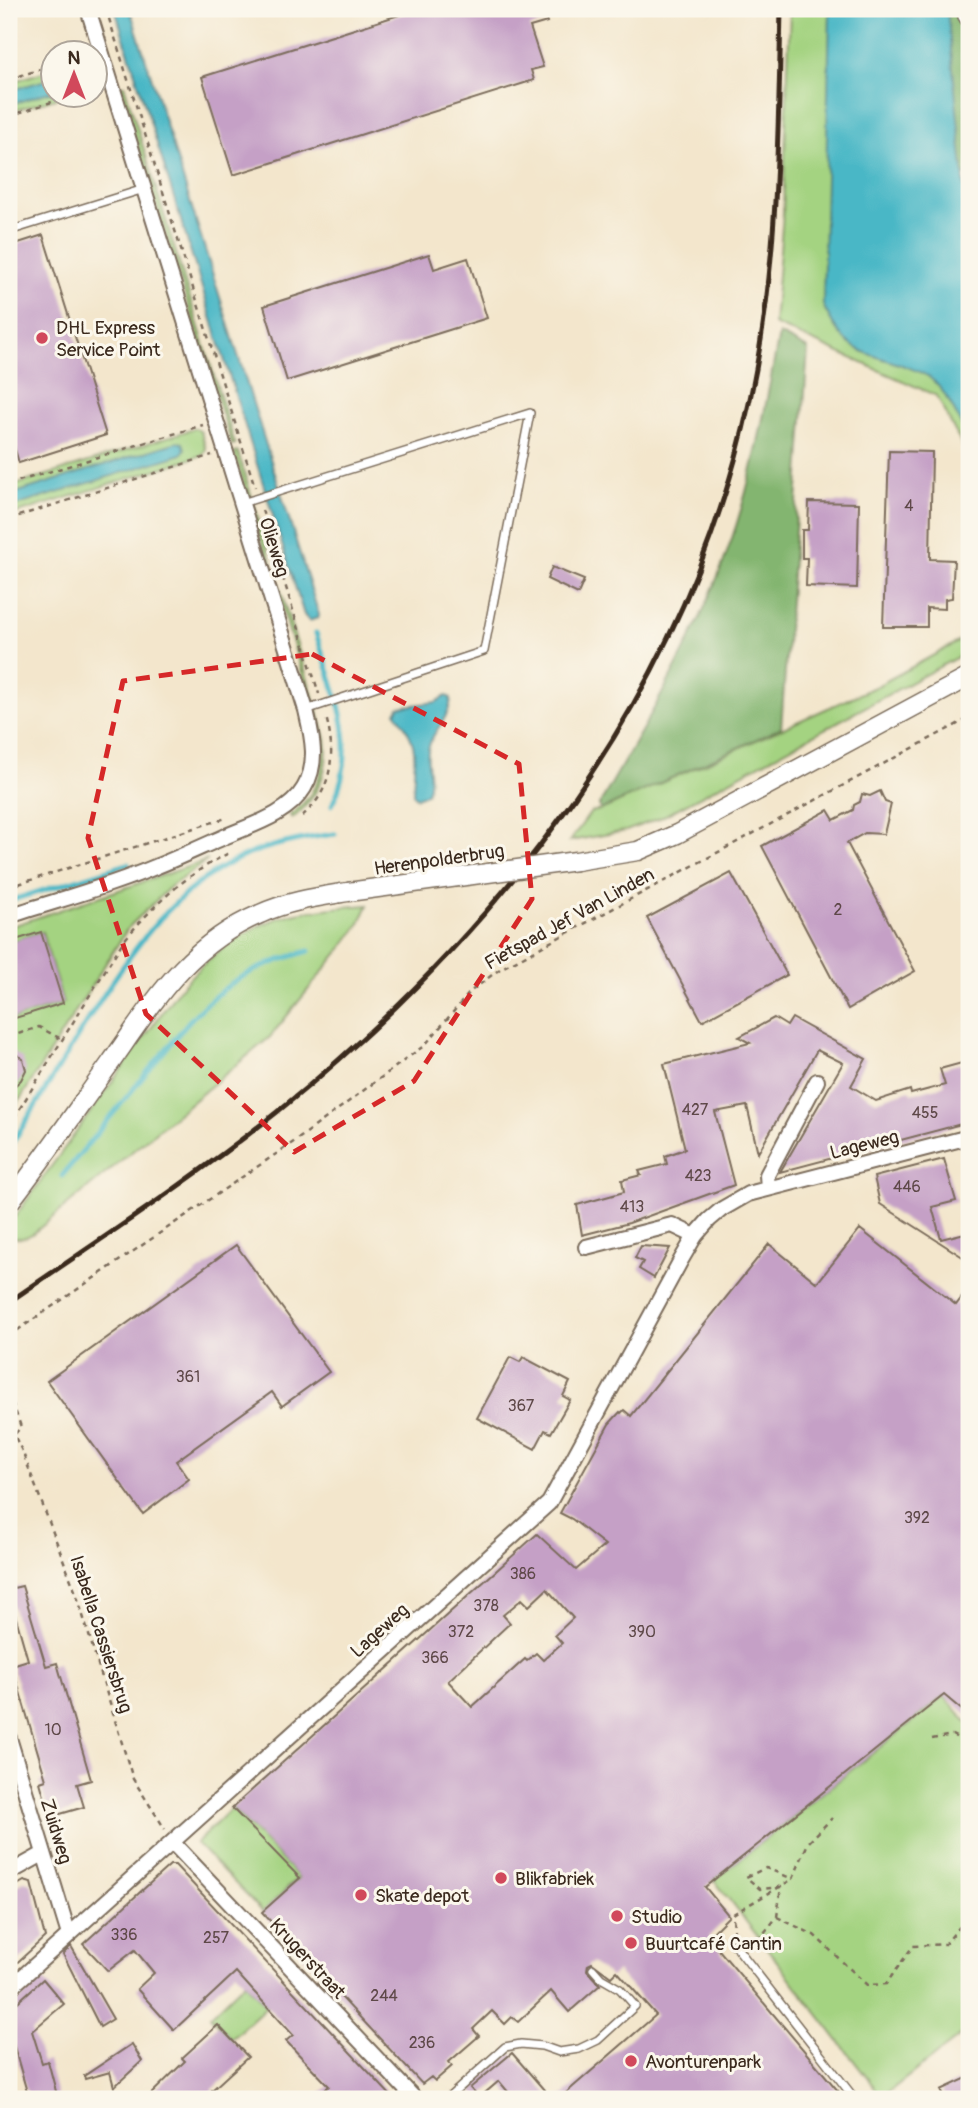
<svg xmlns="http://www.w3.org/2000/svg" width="978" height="2108" viewBox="0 0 978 2108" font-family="Pangolin,sans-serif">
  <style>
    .green { fill: #a4d381; stroke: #707e50; stroke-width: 2 }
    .forest { fill: #83b56f; stroke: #5f7046; stroke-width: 2 }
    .water { fill: #4ab7c6; stroke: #427072; stroke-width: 2 }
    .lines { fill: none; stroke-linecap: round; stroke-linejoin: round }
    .stream { stroke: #4ab7c6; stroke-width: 5 }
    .building { fill: #c5a0c6; fill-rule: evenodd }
    .service-casing { stroke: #7b6c5b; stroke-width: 10 }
    .minor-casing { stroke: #7b6c5b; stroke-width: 18 }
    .tertiary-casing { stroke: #7b6c5b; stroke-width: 21 }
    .path { stroke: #7b6c5b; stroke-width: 2.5; stroke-dasharray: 5 5; stroke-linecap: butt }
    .service { stroke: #fff; stroke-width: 7 }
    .minor { stroke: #fff; stroke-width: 14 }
    .tertiary { stroke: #fff; stroke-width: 18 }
    .rail { stroke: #3b2a1e; stroke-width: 5 }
    .tertiary-bridge-casing { stroke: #7b6c5b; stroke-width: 21; stroke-linecap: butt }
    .tertiary-bridge { stroke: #fff; stroke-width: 18 }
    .marked { fill: none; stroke: #d62828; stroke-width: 5; stroke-dasharray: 14 9; stroke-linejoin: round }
    .poi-dot { fill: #d1495b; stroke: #fbf7ec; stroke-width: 2.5 }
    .labels { text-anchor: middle; stroke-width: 6; stroke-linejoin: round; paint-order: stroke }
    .number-label { font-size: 16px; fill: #5e4848 }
    .poi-label { font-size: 19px; fill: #3b2a1e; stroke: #fbf7ec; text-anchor: start }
    .street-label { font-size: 19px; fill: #3b2a1e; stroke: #fbf7ec }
  </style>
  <rect width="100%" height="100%" fill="#fbf7ec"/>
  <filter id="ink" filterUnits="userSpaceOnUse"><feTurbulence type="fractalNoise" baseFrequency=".0143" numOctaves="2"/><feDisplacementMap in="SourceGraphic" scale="14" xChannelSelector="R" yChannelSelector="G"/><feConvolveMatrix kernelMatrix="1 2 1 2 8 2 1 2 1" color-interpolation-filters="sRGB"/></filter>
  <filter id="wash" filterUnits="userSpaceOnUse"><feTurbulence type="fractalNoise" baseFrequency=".00686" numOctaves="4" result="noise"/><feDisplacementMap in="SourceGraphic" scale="28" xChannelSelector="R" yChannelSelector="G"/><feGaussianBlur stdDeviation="1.57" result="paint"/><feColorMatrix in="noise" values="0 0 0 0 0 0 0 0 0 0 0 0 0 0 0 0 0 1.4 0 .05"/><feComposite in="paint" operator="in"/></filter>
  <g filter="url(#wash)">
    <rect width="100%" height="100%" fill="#f3e6cc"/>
    <g class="green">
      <polygon points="790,9 848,9 924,362 969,411 969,459 937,396 774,324 783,214"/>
      <polygon points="52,69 52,94 66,95 9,112 9,83"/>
      <polygon points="124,85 235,444 232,445 119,86"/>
      <polygon points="196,428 201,432 206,449 203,455 9,516 9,487"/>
      <path d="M238,452L326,739C330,772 317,798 292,819L290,815C314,798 324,773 324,744L234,453Z"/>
      <polygon points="969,636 969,651 660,818 626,831 570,841 591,812 601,810 877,686"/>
      <polygon points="208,860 171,886 128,928 11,1114 9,1112 9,1020 63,1003 42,932 9,942 9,927"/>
      <path d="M368,905L359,925L341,949L270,1037L35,1232C26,1238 20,1240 9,1237V1225L180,988C210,955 248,925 292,914C316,909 343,907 368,905Z"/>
      <polygon points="944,1696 969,1724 969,2029 882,2097 714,1880"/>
      <polygon points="232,1808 299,1877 263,1912 196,1843"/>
      <polygon points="245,1982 267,2006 231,2039 210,2016"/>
    </g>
    <g class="forest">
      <polygon points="910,9 955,9 961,27 969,42 969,175 962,174 969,214 969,317"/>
      <path d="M779,334L808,349L781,728L601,810L599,805C645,726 693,643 725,558C752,486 765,410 779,334Z"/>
    </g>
    <g class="water">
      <polygon points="115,9 130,9 319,615 318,618 309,621 304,615"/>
      <path d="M830,9H947L969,230V441C958,419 948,392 929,377C920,371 909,368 899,364C855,350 844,349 823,305Z"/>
      <polygon points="52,78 52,91 9,105 9,91"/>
      <polygon points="177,442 183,443 185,449 182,454 9,508 9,495"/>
      <path d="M446,696L451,698C450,717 436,727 430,743C423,760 434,774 427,793L417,798L413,794C414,755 421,747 396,713L399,707L436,702Z"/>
    </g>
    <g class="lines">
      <g class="stream">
        <path d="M316,633C334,692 362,745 332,805"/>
        <polyline points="9,901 128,864"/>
        <path d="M9,1148C39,1102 66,1054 96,1007C134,947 175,888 242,857C271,844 305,838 335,834"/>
        <path d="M62,1176L189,1021C228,980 255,966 309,951"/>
      </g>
    </g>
    <g id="blocks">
      <g class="building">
        <polygon points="418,9 543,9 547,22 530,27 543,67 531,70 534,80 233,175 202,77"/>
        <polygon points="43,235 106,435 19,463 9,429 9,246"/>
        <polygon points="429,254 434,269 468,258 487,318 287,381 264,306"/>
        <polygon points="889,451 932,452 930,559 954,560 952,598 945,599 945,609 927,608 927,627 883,627"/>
        <polygon points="809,502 859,503 857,588 806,586 807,558 802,558 802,530 808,530"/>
        <polygon points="552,567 584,580 578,594 547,579"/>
        <polygon points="880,791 885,802 891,804 884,834 865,833 847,843 915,971 848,1009 762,846 828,810 834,820 853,810 854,805 860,802 862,794 870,796"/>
        <polygon points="731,873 787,975 702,1021 647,918"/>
        <polygon points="41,932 63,1003 9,1020 9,942"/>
        <polygon points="774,1018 787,1026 792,1018 866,1059 851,1086 876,1101 910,1090 911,1094 945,1085 940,1069 969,1061 969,1122 780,1172 843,1063 817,1050 758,1153 747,1106 715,1112 734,1185 629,1223 582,1235 577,1205 624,1192 622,1180 641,1175 639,1171 667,1164 665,1156 685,1149 664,1064 750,1043 739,1037"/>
        <polygon points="9,1049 23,1059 26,1070 21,1080 9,1091"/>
        <polygon points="944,1159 956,1201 932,1207 941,1239 969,1232 969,1261 880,1204 874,1177"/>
        <path d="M860,1229L956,1305L969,1288V1716L944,1695L705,1887L729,1916L708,1937L845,2099H559L656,2015L617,1971L611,1977L592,1963L588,1965L587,1971L600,1985L569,2012L551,1991L518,2022L512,2017L505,2024L492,2011L473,2029L479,2036L449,2062L452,2066L435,2081L431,2077L422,2084L262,1912L300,1878L232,1808L537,1534L576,1570L605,1545L572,1519L560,1513L609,1424L620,1412L621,1413L624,1410L631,1416L769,1244L817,1283ZM547,1589L573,1618L555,1635L562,1643L543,1660L536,1653L527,1661L525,1659L472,1707L448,1681L510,1623L503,1615L522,1599L529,1606Z"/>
        <polygon points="236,1245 329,1372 282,1406 272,1392 176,1461 189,1479 143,1514 47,1381"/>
        <polygon points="641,1246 670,1248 654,1278 639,1269 643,1262 635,1258"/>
        <polygon points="510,1357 520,1362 523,1357 570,1382 563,1396 570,1400 551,1433 545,1430 535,1449 477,1418"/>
        <polygon points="22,1586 46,1666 57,1663 91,1780 77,1784 84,1807 50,1817 40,1782 46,1780 12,1665 28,1660 9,1593 9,1589"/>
        <polygon points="170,1865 175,1865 394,2099 314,2099 329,2086 286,2041 293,2035 236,1972 174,2030 137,1989 154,1973 135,1950 108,1971 83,1944"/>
        <polygon points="24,1881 31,1883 45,1937 9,1970 9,1890"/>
        <polygon points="71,1946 113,2019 100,2027 63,1954"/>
        <polygon points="43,1979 64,2004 32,2031 42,2063 48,2061 58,2099 29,2099 9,2029 9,2010"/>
        <polygon points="218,2025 248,2057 212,2090 220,2099 146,2099 185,2061 182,2058"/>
        <polygon points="132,2044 142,2061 114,2087 110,2072 85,2079 84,2076"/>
        <polygon points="512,2053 552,2099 514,2099 499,2081 479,2098 470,2088"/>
        <polygon points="969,2077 969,2099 945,2099 941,2090"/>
      </g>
    </g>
  </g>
  <g filter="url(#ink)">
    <use href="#blocks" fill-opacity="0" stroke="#7b6c5b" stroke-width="2"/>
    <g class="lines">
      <g class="service-casing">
        <g id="service">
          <polyline points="962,9 962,17 969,28"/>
          <polyline points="9,231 144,189"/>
          <polyline points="242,503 530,413 484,651 306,710"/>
          <polyline points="734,1944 855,2099"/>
          <polyline points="447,2099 505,2047 521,2044 542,2046 559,2052 579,2049 598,2040 635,2006 620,1989 601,1978 593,1969"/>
        </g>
      </g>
      <g class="minor-casing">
        <g id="minor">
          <path d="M9,916C58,900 108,887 155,867C178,858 201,847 224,837C251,825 288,815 304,788C319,763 312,736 306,710L88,9"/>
          <polyline points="768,1188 767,1175 817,1081"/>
          <polyline points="586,1247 672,1225 695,1236"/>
          <polyline points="9,1738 69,1935"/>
          <polyline points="173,1843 415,2099"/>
          <polyline points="9,1873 43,1854"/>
          <polyline points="9,1989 549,1503 681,1260 695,1236 709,1220 722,1209 748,1194 969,1137"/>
        </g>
      </g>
      <g class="tertiary-casing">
        <g id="tertiary">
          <polyline points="576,861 638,851 677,834 969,677"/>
          <path d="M9,1203C44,1158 76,1111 109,1065C153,1003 187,945 260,914C288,901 318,897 348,892"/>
        </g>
      </g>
      <g class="path">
        <polyline points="106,9 255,487"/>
        <polyline points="9,79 52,66"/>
        <polyline points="9,116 76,94"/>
        <polyline points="9,484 203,425"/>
        <polyline points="262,510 319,694"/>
        <polyline points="9,519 212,455"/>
        <path d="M302,816C333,791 336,753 326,717"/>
        <polyline points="9,887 226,818"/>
        <polyline points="9,1037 39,1027 63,1040"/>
        <path d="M9,1126L122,943C153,905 186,874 231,852"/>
        <polyline points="9,1336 298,1139 425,1045 471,991 500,969 969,718"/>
        <polyline points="9,1393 21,1427 14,1435"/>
        <polyline points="9,1430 14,1435 23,1453 77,1596 133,1779 165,1829"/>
        <polyline points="932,1739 952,1735 969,1744"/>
        <polyline points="777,1917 814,1935 867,1985 886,1984 913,1946 945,1944 969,1916"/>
        <polyline points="734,1934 733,1914 793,1879 808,1843 832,1818"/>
        <polyline points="754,1949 755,1944 777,1917 781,1887 760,1889 746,1877 766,1868 793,1879"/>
      </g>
      <use href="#service" class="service"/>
      <use href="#minor" class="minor"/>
      <use href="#tertiary" class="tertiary"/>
      <path class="rail" d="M9,1302C99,1240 192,1180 277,1112C505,928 688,691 750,399C778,271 778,139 781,9"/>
      <g class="tertiary-bridge-casing">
        <polyline id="tertiary-bridge" points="348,892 576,861"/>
      </g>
      <use href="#tertiary-bridge" class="tertiary-bridge"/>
    </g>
  </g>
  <path class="marked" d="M312,654L519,764L532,899L414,1081L294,1152L146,1014L88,838L123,681Z"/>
  <g class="poi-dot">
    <circle cx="42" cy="338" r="7"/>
    <circle cx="501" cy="1878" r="7"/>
    <circle cx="361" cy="1895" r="7"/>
    <circle cx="617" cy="1916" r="7"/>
    <circle cx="631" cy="1943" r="7"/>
    <circle cx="631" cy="2061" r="7"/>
  </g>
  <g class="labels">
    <g class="number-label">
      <text x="909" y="511">4</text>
      <text x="838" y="915">2</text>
      <text x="695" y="1115">427</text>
      <text x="925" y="1118">455</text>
      <text x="698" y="1181">423</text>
      <text x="907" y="1192">446</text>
      <text x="632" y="1212">413</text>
      <text x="188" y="1382">361</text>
      <text x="521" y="1411">367</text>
      <text x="917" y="1523">392</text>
      <text x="523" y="1579">386</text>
      <text x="486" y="1611">378</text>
      <text x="461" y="1637">372</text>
      <text x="642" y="1637">390</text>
      <text x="435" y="1663">366</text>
      <text x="53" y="1735">10</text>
      <text x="124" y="1940">336</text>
      <text x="216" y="1943">257</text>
      <text x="384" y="2001">244</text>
      <text x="422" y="2048">236</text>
    </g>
    <g class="poi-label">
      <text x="56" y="334">DHL Express<tspan x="56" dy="22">Service Point</tspan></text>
      <text x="515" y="1885">Blikfabriek</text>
      <text x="375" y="1902">Skate depot</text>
      <text x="631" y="1923">Studio</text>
      <text x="645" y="1950">Buurtcafé Cantin</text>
      <text x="645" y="2068">Avonturenpark</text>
    </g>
    <g class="street-label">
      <text transform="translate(275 547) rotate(73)" y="7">Olieweg</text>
      <text transform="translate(439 859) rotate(-8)" y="7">Herenpolderbrug</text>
      <text transform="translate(569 918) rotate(-29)" y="7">Fietspad Jef Van Linden</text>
      <text transform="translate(864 1144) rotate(-14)" y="7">Lageweg</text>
      <text transform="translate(379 1630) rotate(-42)" y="7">Lageweg</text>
      <text transform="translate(102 1634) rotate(72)" y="7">Isabella Cassiersbrug</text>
      <text transform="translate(57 1831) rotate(73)" y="7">Zuidweg</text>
      <text transform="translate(308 1958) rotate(47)" y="7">Krugerstraat</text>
    </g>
  </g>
  <rect width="978" height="2108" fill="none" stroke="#fbf7ec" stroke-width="35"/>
  <g transform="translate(74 74)"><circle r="33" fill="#fbf7ec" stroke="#aea59a" stroke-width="2"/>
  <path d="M0-5L12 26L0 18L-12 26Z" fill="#d1495b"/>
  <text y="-10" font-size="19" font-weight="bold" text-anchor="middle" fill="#3b2a1e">N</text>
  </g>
</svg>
